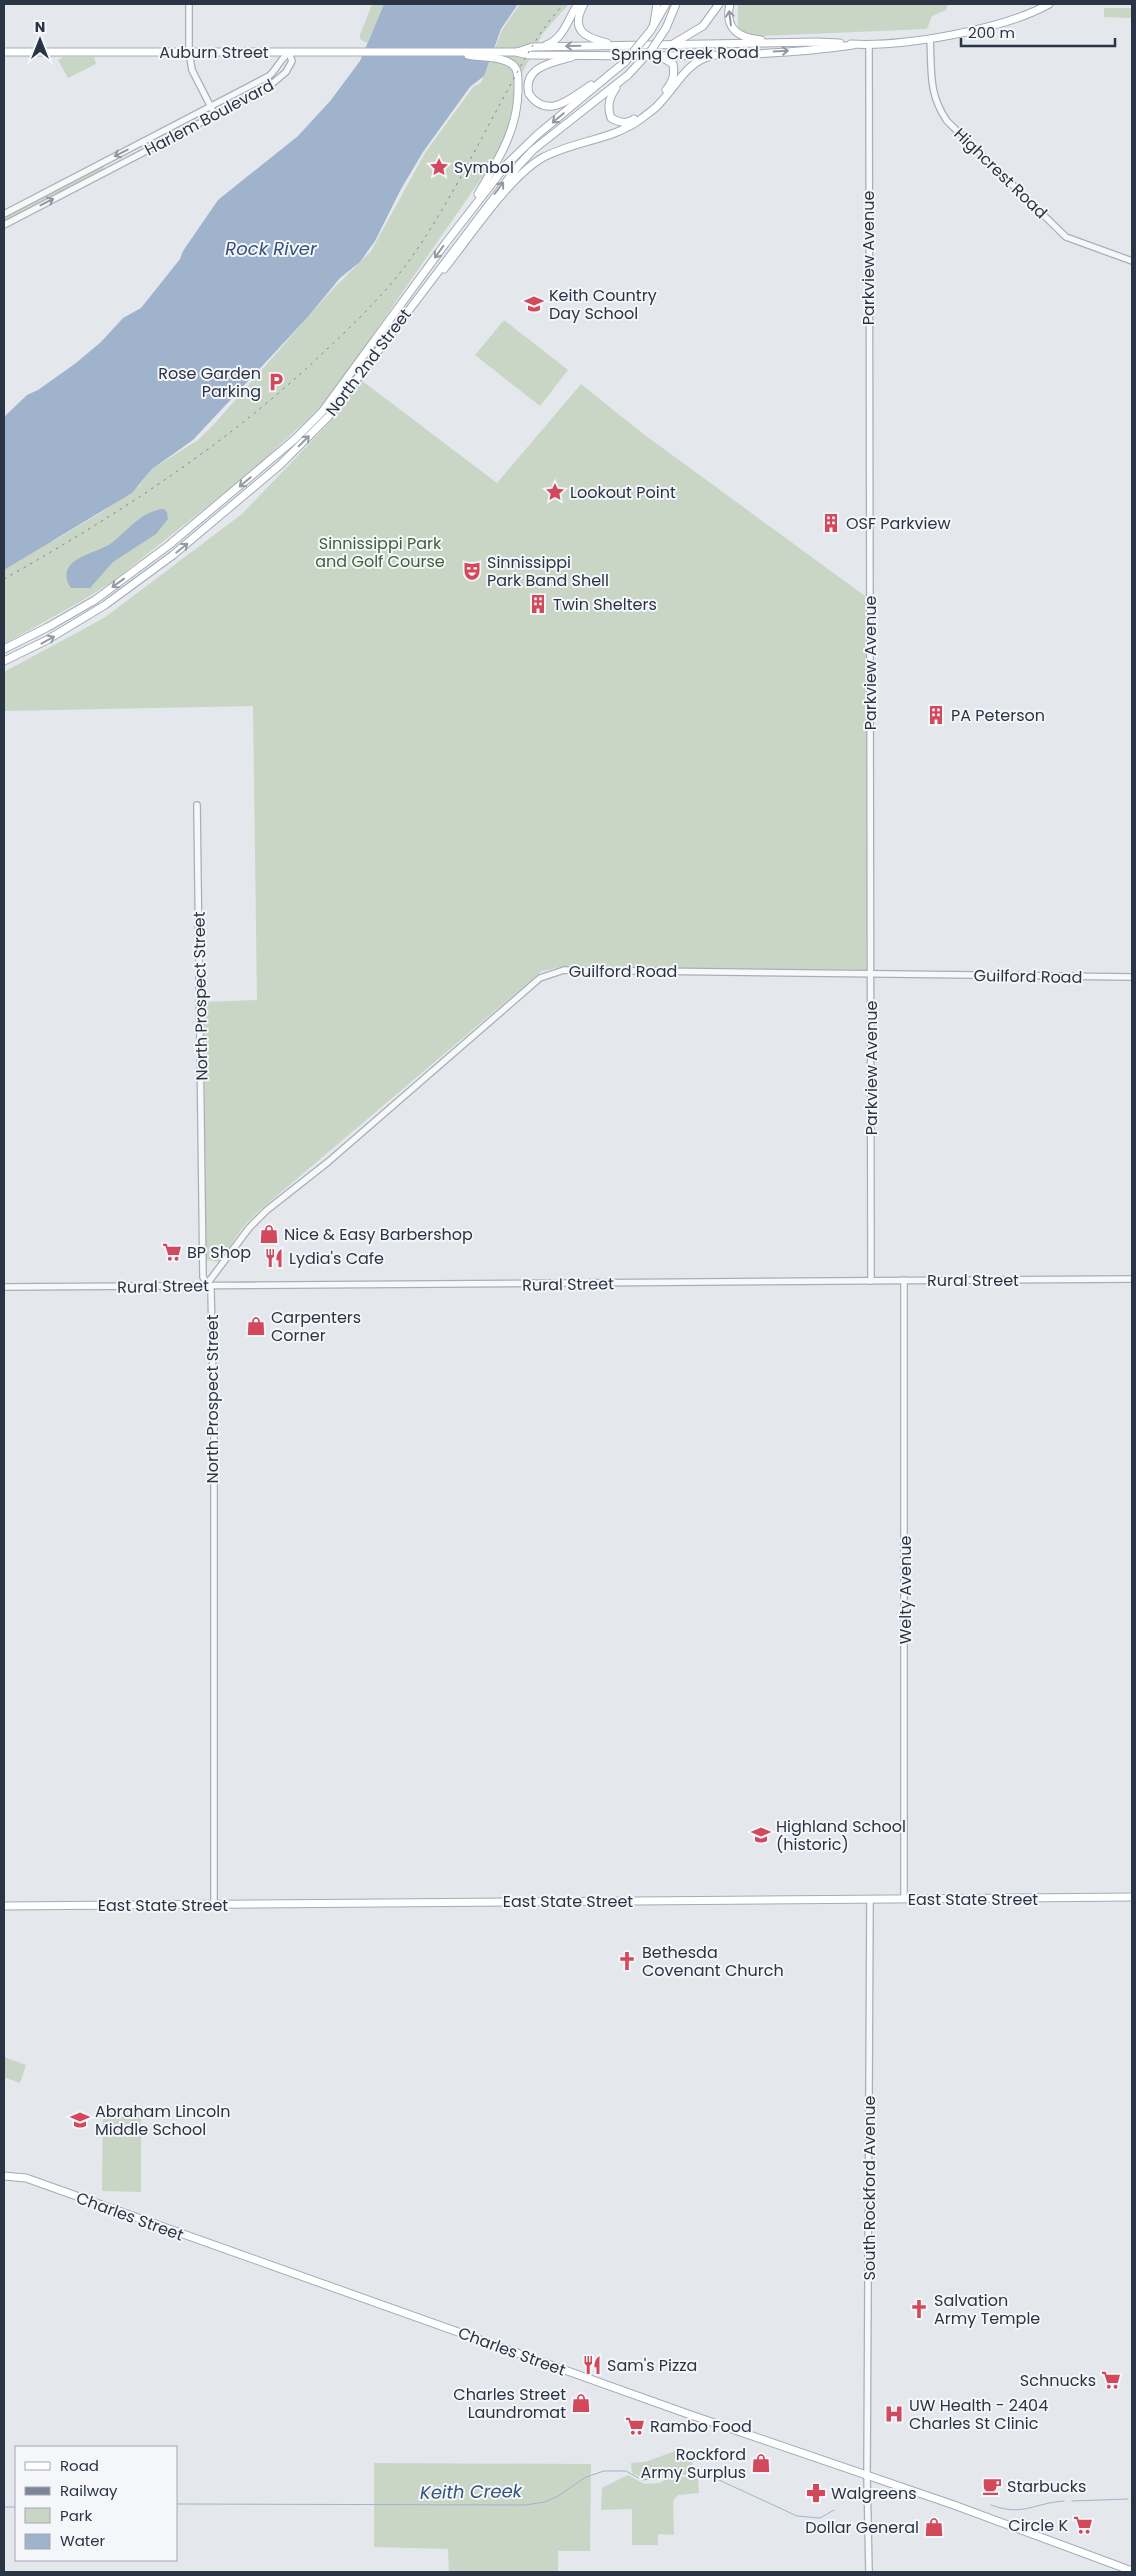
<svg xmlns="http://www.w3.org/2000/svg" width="1136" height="2576" viewBox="0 0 1136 2576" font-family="Poppins,sans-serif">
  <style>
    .green { fill: #c9d6c5 }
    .water { fill: #9fb4cc }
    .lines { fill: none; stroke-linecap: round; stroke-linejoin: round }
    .stream { stroke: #9fb4cc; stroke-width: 1 }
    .minor-casing { stroke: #a9aeb7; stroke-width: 8 }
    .major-casing { stroke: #a3abb8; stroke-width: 9 }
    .minor { stroke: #f7f8fa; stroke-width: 5.5 }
    .major { stroke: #fff; stroke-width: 7 }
    .rail { stroke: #7d8696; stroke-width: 1; stroke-dasharray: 2.5 5; stroke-linecap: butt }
    .major-bridge-casing { stroke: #a3abb8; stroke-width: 9; stroke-linecap: butt }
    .major-bridge { stroke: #fff; stroke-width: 7 }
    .oneway { stroke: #959aa2 }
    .oneway2 { stroke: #9196a0 }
    .labels { text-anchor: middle; stroke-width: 4; stroke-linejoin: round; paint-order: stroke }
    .street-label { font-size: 16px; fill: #2b3445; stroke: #f4f6f9 }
    .poi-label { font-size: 16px; fill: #2b3445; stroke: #f4f6f9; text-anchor: start }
    .park-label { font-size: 16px; fill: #3f6138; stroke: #f4f6f9 }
    .water-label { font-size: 18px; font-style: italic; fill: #34527a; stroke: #f4f6f9 }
  </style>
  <rect width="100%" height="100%" fill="#e4e7ec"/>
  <g class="green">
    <polygon points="372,4 384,4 367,43 360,39 360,35"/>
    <polygon points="520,4 569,4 543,33 517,83 515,107 504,140 483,176 329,398 306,421 242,479 112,582 80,602 4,644 4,570 34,549 55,540 102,512 139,486 152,469 198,440 216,422 330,292 371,251 425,153 473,87 481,83 502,30"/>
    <polygon points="738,4 948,4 946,10 932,16 927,29 759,36 745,32 738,27"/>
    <polygon points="1104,8 1132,8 1132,18 1104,17"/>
    <polygon points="63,57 94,57 96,64 68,78 58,60"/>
    <polygon points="101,166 104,166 103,169 4,222 4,217"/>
    <polygon points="504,320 568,370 540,406 475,355"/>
    <polygon points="361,380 497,483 581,384 642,433 865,596 868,615 867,749 871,967 870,970 561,967 542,971 260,1210 243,1227 219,1262 206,1260 204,1002 257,1000 253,706 4,711 4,672 104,618 242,514 329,423"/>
    <polygon points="4,2057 26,2065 20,2083 4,2077"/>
    <polygon points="103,2109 141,2109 141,2192 102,2191"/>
    <polygon points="678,2450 694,2456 691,2472 642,2478 632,2473 631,2463 645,2462"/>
    <polygon points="374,2463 591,2464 590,2551 558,2551 558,2572 449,2572 448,2549 374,2547"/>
    <polygon points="628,2475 644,2484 659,2483 672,2477 698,2477 699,2493 678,2495 673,2501 674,2535 658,2534 658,2545 632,2545 632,2509 601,2510 602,2488"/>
  </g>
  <g class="water">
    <polygon points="384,4 518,4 501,29 484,76 470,87 423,152 401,189 375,241 360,262 340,278 307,318 193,440 152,469 132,493 4,570 4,417 27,395 38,390 76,363 101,342 123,318 141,308 180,259 183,251 218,200 298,136 331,100 360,61"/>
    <path d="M164,509L167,512L168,519L156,534L113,562L90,588H71C53,559 95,554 110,544C127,532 140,511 164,509Z"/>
  </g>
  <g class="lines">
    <g class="stream">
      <polyline points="1072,2501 1128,2499"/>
      <polyline points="176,2504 525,2505 545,2502 558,2496 586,2477 604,2471 626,2471 642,2480 689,2473 719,2480 797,2516 820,2518 834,2510"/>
      <path d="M991,2505C1024,2517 1033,2503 1064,2501"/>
      <polyline points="4,2507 16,2507"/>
    </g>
    <g class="minor-casing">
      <g id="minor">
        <polyline points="189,4 189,52 192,70 215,115"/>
        <path d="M930,39C932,72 928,93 947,121L1066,237L1132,261"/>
        <polyline points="869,44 871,1281"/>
        <path d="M4,214L269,76C277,69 280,59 289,53L292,61L286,72L267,88L4,225"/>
        <polyline points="197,805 203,1277 211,1290 214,1426 214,1904"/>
        <polyline points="207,1284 249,1228 267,1210 328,1162 540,978 564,970 1132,977"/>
        <polyline points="4,1287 1132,1279"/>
        <polyline points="904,1899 904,1280"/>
        <polyline points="869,2572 867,2475 870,1900"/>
      </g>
    </g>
    <g class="major-casing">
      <g id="major">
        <path d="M584,4C570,29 583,37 607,43"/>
        <path d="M730,4C724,28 738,38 761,40"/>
        <polyline points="654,23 657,4"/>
        <polyline points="666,28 676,4"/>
        <polyline points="651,30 666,4"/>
        <polyline points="673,44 703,26 719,4"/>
        <path d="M851,44C903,47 1003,30 1049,4"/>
        <path d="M546,45C564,39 568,18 578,4"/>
        <path d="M4,52H516L528,55C633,55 750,60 853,45"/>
        <polyline points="517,52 532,47 818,42 840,43"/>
        <path d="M468,55C481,58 503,56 513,65C519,70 518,80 518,87C519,128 498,160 478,194"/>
        <path d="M572,57C553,62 522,67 529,94C548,121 572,97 591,85"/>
        <path d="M656,58L665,59L673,64C675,75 673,81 666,90"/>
        <path d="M616,88C609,98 607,106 611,118C619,122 626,125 634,119"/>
        <path d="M444,269C469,238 509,177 542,158C573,141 613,140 641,119C647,114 654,110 659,104C675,88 687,61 711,56"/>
        <polyline points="4,649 48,627 95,600 169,545 295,439 322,412 445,244 507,164 537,135 609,75"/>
        <polyline points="4,661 47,640 105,605 173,555 280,465 328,417 519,165 533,150 628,75"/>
        <polyline points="4,1906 1132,1897"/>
        <polyline points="4,2176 26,2178 688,2414 954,2505 1132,2571"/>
      </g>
    </g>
    <use href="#minor" class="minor"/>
    <use href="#major" class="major"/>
    <path class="rail" d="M4,579C119,514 229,443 325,351C358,320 391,288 416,251C450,201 477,146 506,93C523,62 539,30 564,4"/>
    <g class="major-bridge-casing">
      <g id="major-bridge">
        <polyline points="609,75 625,62 651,30"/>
        <polyline points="628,75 652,49 666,28"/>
      </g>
    </g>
    <use href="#major-bridge" class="major-bridge"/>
  </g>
  <defs><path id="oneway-shaft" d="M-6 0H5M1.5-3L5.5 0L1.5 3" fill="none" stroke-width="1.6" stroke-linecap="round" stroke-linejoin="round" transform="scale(1.25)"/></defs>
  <g class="oneway">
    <use href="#oneway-shaft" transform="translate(730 18) rotate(-97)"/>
    <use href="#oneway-shaft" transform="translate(573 46) rotate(179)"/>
    <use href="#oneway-shaft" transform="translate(781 51) rotate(-3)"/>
    <use href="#oneway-shaft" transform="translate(558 118) rotate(140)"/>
    <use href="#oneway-shaft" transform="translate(499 188) rotate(-53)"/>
    <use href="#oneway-shaft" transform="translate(439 252) rotate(126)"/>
    <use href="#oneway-shaft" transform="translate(304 441) rotate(-45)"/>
    <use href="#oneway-shaft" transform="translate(245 482) rotate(140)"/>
    <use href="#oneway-shaft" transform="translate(182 548) rotate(-39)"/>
    <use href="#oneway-shaft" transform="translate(118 583) rotate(144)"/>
    <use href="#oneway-shaft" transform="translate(48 640) rotate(-29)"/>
  </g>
  <g class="oneway2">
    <use href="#oneway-shaft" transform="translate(121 153) rotate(153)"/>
    <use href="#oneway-shaft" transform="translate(47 202) rotate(-27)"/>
  </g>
  <defs>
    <g id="sight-bare" transform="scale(1.5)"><path d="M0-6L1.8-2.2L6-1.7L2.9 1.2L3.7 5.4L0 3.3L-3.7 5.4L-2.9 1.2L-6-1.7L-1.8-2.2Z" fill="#d1495b" stroke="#f4f6f9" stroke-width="2.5" paint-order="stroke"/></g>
    <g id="school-bare" transform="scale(1.5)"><path d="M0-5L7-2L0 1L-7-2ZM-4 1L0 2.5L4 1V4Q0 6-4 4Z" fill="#d1495b" stroke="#f4f6f9" stroke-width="2.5" paint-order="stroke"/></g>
    <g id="parking-bare" transform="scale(1.5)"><path d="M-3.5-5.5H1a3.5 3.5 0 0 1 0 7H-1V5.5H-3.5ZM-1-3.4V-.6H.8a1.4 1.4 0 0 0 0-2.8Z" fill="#d1495b" stroke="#f4f6f9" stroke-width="2.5" paint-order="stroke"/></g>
    <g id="building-bare" transform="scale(1.5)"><path d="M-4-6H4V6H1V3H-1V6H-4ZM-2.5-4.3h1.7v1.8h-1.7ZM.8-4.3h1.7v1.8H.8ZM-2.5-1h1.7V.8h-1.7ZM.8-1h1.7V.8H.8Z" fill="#d1495b" stroke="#f4f6f9" stroke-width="2.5" paint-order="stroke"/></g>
    <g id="theatre-bare" transform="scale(1.5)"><path d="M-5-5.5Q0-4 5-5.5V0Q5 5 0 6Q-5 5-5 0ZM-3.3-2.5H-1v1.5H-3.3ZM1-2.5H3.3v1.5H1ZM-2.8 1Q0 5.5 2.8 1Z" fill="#d1495b" stroke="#f4f6f9" stroke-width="2.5" paint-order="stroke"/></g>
    <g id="shop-bare" transform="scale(1.5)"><path d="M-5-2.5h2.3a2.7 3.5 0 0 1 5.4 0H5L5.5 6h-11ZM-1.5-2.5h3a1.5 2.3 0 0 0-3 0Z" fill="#d1495b" stroke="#f4f6f9" stroke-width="2.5" paint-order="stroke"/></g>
    <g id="supermarket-bare" transform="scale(1.5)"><path d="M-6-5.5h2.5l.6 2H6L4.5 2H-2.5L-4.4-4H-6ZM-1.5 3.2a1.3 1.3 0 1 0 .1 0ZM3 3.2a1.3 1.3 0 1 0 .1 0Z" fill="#d1495b" stroke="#f4f6f9" stroke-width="2.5" paint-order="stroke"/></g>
    <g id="restaurant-bare" transform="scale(1.5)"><path d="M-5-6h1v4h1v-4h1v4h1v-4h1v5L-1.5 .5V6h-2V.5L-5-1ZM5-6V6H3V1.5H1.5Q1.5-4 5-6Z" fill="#d1495b" stroke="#f4f6f9" stroke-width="2.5" paint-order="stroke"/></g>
    <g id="church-bare" transform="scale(1.5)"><path d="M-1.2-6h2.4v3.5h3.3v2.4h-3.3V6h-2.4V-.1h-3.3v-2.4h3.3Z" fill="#d1495b" stroke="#f4f6f9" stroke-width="2.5" paint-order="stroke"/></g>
    <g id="hospital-bare" transform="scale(1.5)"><path d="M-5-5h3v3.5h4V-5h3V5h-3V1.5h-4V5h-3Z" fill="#d1495b" stroke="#f4f6f9" stroke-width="2.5" paint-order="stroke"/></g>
    <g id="cafe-bare" transform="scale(1.5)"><path d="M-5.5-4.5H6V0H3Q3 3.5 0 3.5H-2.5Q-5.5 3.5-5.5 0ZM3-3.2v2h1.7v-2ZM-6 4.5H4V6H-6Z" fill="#d1495b" stroke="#f4f6f9" stroke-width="2.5" paint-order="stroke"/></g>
    <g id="pharmacy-bare" transform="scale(1.5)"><path d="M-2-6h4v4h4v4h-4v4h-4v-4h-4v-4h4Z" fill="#d1495b" stroke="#f4f6f9" stroke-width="2.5" paint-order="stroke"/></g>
  </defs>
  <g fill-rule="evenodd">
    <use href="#sight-bare" x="439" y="167"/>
    <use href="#school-bare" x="534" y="304"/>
    <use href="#parking-bare" x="276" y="382"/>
    <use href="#sight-bare" x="555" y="492"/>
    <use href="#building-bare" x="831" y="523"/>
    <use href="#theatre-bare" x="472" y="571"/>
    <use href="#building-bare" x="538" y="604"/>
    <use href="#building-bare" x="936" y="715"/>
    <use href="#shop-bare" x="269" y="1234"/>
    <use href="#supermarket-bare" x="172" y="1252"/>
    <use href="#restaurant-bare" x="274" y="1258"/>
    <use href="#shop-bare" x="256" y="1326"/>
    <use href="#school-bare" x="761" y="1835"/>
    <use href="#church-bare" x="627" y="1961"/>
    <use href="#school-bare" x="80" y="2120"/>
    <use href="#church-bare" x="919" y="2309"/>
    <use href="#restaurant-bare" x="592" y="2365"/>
    <use href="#supermarket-bare" x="1111" y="2380"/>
    <use href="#shop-bare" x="581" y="2403"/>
    <use href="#hospital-bare" x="894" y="2414"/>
    <use href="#supermarket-bare" x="635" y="2426"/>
    <use href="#shop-bare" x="761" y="2463"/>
    <use href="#cafe-bare" x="992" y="2486"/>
    <use href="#pharmacy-bare" x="816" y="2493"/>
    <use href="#supermarket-bare" x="1083" y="2525"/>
    <use href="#shop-bare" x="934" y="2527"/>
  </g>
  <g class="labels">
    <g class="street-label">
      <text x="214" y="58">Auburn Street</text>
      <text transform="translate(685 53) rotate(-1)" y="6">Spring Creek Road</text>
      <text transform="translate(209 117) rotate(-28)" y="6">Harlem Boulevard</text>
      <text transform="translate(1001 173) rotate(44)" y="6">Highcrest Road</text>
      <text transform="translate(868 258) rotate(-90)" y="6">Parkview Avenue</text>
      <text transform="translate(368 362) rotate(-53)" y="6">North 2nd Street</text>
      <text transform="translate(870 663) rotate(-90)" y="6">Parkview Avenue</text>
      <text x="623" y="977">Guilford Road</text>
      <text transform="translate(1028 976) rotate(1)" y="6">Guilford Road</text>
      <text transform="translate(200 996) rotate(-91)" y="6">North Prospect Street</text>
      <text transform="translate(871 1068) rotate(-90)" y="6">Parkview Avenue</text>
      <text x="973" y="1286">Rural Street</text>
      <text transform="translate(568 1284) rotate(-1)" y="6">Rural Street</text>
      <text transform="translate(163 1286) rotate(-1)" y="6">Rural Street</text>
      <text transform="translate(212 1399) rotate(-90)" y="6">North Prospect Street</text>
      <text transform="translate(905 1590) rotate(-90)" y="6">Welty Avenue</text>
      <text x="973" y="1905">East State Street</text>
      <text x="568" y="1907">East State Street</text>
      <text x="163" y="1911">East State Street</text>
      <text transform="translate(869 2188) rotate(-90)" y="6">South Rockford Avenue</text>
      <text transform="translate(130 2216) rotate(20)" y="6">Charles Street</text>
      <text transform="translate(512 2351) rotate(20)" y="6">Charles Street</text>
    </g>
    <g class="poi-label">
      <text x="454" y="173">Symbol</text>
      <text x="549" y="301">Keith Country<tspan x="549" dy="18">Day School</tspan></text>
      <text x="261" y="379" text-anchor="end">Rose Garden<tspan x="261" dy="18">Parking</tspan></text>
      <text x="570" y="498">Lookout Point</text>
      <text x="846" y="529">OSF Parkview</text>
      <text x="487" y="568">Sinnissippi<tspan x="487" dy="18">Park Band Shell</tspan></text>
      <text x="553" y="610">Twin Shelters</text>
      <text x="951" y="721">PA Peterson</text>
      <text x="284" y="1240">Nice &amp; Easy Barbershop</text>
      <text x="187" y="1258">BP Shop</text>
      <text x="289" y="1264">Lydia's Cafe</text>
      <text x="271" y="1323">Carpenters<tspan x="271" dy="18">Corner</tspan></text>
      <text x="776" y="1832">Highland School<tspan x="776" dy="18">(historic)</tspan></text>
      <text x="642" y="1958">Bethesda<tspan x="642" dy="18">Covenant Church</tspan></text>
      <text x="95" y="2117">Abraham Lincoln<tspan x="95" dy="18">Middle School</tspan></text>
      <text x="934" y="2306">Salvation<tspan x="934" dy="18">Army Temple</tspan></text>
      <text x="607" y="2371">Sam's Pizza</text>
      <text x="1096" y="2386" text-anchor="end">Schnucks</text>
      <text x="566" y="2400" text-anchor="end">Charles Street<tspan x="566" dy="18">Laundromat</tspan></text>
      <text x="909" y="2411">UW Health - 2404<tspan x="909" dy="18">Charles St Clinic</tspan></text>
      <text x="650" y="2432">Rambo Food</text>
      <text x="746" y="2460" text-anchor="end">Rockford<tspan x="746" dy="18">Army Surplus</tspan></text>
      <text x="1007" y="2492">Starbucks</text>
      <text x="831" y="2499">Walgreens</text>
      <text x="1068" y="2531" text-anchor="end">Circle K</text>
      <text x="919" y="2533" text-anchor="end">Dollar General</text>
    </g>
    <g class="park-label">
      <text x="380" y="549">Sinnissippi Park<tspan x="380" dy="18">and Golf Course</tspan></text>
    </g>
    <g class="water-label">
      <text x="271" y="255">Rock River</text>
      <text transform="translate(471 2492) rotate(-1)" y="6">Keith Creek</text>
    </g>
  </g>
  <rect width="1136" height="2576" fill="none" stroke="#2b3445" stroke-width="10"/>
  <rect x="15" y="2446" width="162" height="115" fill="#f4f6f9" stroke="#a4a8b1"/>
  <rect x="25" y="2462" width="25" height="8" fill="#ffffff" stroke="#a4a8b1"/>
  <text x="60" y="2471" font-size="15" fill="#2b3445">Road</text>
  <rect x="25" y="2487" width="25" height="8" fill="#7d8696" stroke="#a4a8b1"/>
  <text x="60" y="2496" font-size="15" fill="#2b3445">Railway</text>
  <rect x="25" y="2508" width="25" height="15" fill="#c9d6c5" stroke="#a4a8b1"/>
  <text x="60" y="2521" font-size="15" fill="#2b3445">Park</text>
  <rect x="25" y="2534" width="25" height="15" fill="#9fb4cc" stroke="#a4a8b1"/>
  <text x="60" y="2546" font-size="15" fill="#2b3445">Water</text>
  <g transform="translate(40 40)" stroke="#f4f6f9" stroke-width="4" paint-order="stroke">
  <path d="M0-4L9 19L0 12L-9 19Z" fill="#2b3445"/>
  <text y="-8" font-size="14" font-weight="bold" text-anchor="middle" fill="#2b3445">N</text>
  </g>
  <path d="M961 38v8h154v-8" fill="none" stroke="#2b3445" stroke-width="2.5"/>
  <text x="968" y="38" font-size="15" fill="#2b3445" stroke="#f4f6f9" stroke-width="4" paint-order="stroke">200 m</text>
</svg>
